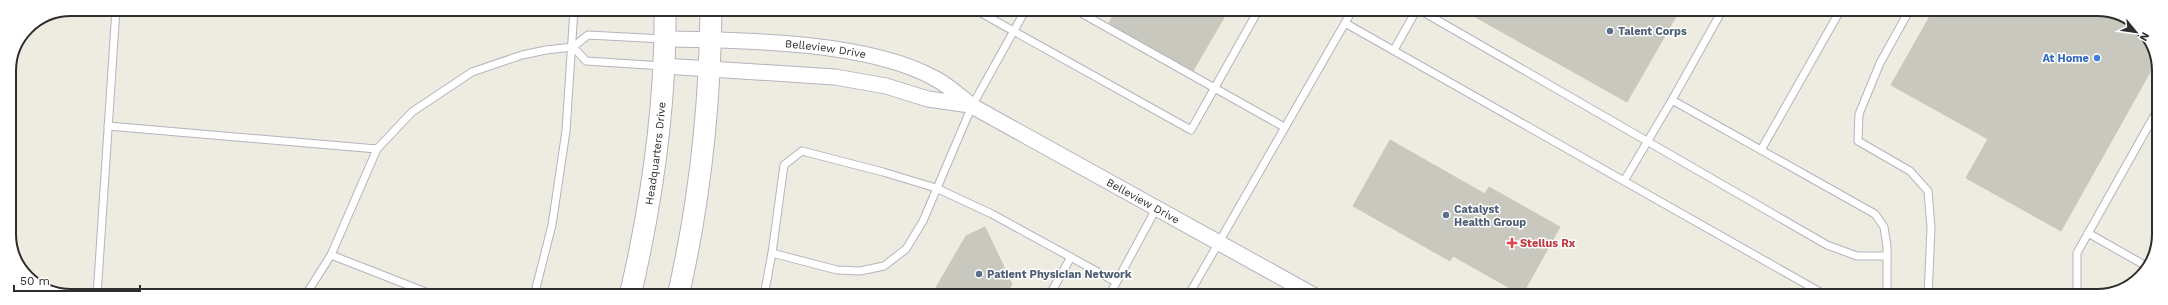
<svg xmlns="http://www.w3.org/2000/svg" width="2168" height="305" viewBox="0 0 2168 305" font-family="'Work Sans',sans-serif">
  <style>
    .building { fill: #c9c8bf; stroke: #c9c8b9 }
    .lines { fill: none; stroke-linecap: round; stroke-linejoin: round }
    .lane-casing { stroke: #b4b3bf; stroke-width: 9 }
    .street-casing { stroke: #b4b3bf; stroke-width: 17 }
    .secondary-casing { stroke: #b4b3bf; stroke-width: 23 }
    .lane { stroke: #fff; stroke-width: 7 }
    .street { stroke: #fff; stroke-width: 15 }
    .secondary { stroke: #fff; stroke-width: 21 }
    .service-dot { fill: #5c6f8a; stroke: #fff; stroke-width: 1.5 }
    .shop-dot { fill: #3f7fe0; stroke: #fff; stroke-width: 1.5 }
    .health-dot { fill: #e0444e; stroke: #fff; stroke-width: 1.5 }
    .labels { text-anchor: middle; stroke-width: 3; stroke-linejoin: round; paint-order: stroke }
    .service-label { font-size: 11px; font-weight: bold; fill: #4e5e75; stroke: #fff; text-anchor: start }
    .street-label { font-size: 11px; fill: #2d2d2d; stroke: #fff }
    .shop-label { font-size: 11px; font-weight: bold; fill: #366cbe; stroke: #fff; text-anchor: end }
    .health-label { font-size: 11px; font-weight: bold; fill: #be3a42; stroke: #fff; text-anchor: start }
    .rim { fill: none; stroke: #2d2d2d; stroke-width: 2 }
  </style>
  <rect width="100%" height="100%" fill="#eeece0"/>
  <g class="building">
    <polygon points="1117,9 1229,9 1193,71 1109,23"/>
    <polygon points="1461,9 1672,9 1678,13 1627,102"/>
    <polygon points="1934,9 2105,10 2138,24 2158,58 2061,231 1966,178 1988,139 1891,85"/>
    <polygon points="1390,140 1485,194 1489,187 1560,227 1522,295 1453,256 1450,261 1353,206"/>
    <polygon points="985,227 1012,284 1005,296 931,296 966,236"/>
  </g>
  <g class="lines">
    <g class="lane-casing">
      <g id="lane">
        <polyline points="974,9 1191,130 1259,9"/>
        <polyline points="1074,9 1284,127"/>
        <polyline points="1418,9 1827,245 1857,256 1887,256"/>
        <polyline points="1910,9 1880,63 1859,114 1858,141 1910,171 1928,191 1931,228 1928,296"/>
        <polyline points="1345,23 1827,296"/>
        <polyline points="573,47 586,61 663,66"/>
        <polyline points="1394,50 1417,9"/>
        <polyline points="1672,100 1723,9"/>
        <polyline points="108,126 377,149"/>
        <polyline points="1761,150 1841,9"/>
        <polyline points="1624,181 1672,100 1875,214 1884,227 1887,247 1887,296"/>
        <polyline points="2088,233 2146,266"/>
        <polyline points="772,253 837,270 860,271 884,266 906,249 923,221 972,106 1026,9"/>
        <polyline points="331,255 436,296"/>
        <polyline points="97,296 116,9"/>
        <polyline points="305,296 331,255 377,149 412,112 472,72 522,55 546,50 573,47 588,35 663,39"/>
        <polyline points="534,296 552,225 566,131 574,9"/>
        <polyline points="764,296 772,253 784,165 802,151 883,172 936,188 992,214 1116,282"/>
        <polyline points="1049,296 1071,257"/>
        <polyline points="1109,296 1157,207"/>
        <polyline points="1188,296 1353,9"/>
        <polyline points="2077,296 2077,253 2158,109"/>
      </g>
    </g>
    <g class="street-casing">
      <g id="street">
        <path id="s1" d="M665,39C743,40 869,41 936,79C949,86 961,97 972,106L1315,296"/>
        <polyline points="664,66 835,77 886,86 928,99 970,105"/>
      </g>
    </g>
    <g class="secondary-casing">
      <g id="secondary">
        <path id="s2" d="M630,296C652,202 666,105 665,9"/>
        <path d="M678,296C700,201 710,106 711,9"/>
      </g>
    </g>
    <use href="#lane" class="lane"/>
    <use href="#street" class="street"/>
    <use href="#secondary" class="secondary"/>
  </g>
  <g class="service-dot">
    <circle cx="1610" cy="31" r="4"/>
    <circle cx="1446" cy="215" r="4"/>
    <circle cx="979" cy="274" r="4"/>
  </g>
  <circle class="shop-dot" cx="2097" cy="58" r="4"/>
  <path class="health-dot" d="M1510 237h4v4h4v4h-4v4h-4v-4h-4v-4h4z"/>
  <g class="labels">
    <g class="service-label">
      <text x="1618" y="35">Talent Corps</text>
      <text x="1454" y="213">Catalyst<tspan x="1454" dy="13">Health Group</tspan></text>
      <text x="987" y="278">Patient Physician Network</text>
    </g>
    <g class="street-label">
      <text dy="4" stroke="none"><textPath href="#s1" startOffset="161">Belleview Drive</textPath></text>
      <text dy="4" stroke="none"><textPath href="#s2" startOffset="145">Headquarters Drive</textPath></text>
      <text dy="4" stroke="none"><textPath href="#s1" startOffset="517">Belleview Drive</textPath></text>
    </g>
    <g class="shop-label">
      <text x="2089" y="62">At Home</text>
    </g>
    <g class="health-label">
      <text x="1520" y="247">Stellus Rx</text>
    </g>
  </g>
  <path d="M0 0H2168V305H0ZM71 16H2097A55 55 0 0 1 2152 71V234A55 55 0 0 1 2097 289H71A55 55 0 0 1 16 234V71A55 55 0 0 1 71 16Z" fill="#fff" fill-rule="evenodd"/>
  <path class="rim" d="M71 16H2097A55 55 0 0 1 2152 71V234A55 55 0 0 1 2097 289H71A55 55 0 0 1 16 234V71A55 55 0 0 1 71 16Z"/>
  <g transform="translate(2136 32) rotate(119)" stroke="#ffffff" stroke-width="3" paint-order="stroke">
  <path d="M0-3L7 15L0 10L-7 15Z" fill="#2d2d2d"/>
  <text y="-6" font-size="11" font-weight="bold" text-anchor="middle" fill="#2d2d2d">N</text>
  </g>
  <path d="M14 285v6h126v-6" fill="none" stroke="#2d2d2d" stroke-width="2"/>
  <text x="20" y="285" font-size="12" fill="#2d2d2d" stroke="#ffffff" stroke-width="3" paint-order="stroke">50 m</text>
</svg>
